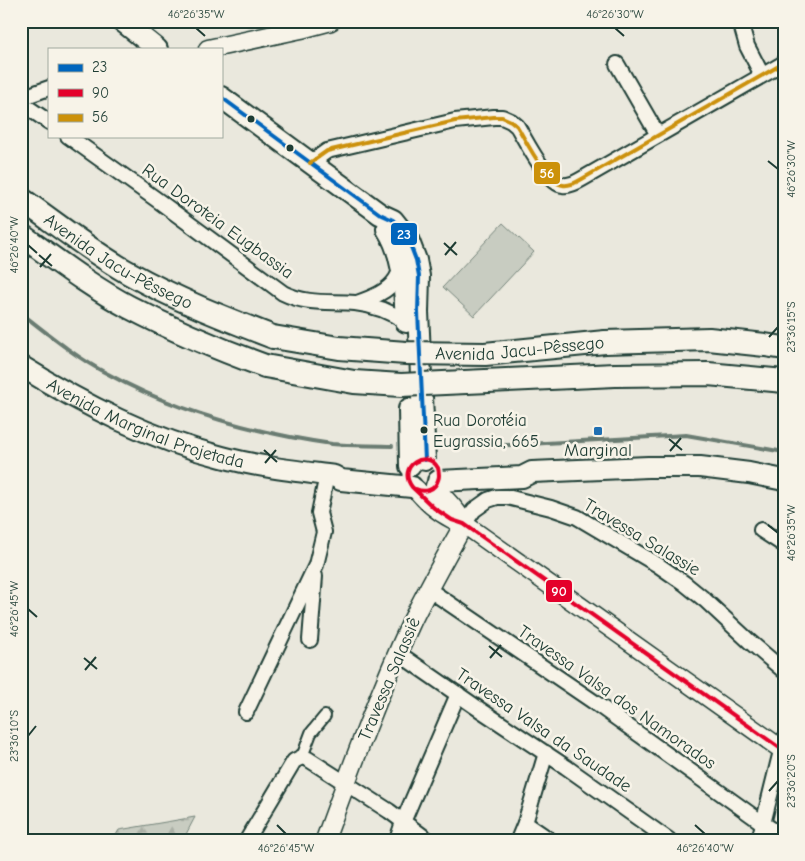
<svg xmlns="http://www.w3.org/2000/svg" width="805" height="861" viewBox="0 0 805 861" font-family="'Comic Neue',sans-serif">
  <style>
    .forest { fill: url(#forest-firs); stroke: #74847a }
    .pitch { fill: #c8ccc1; stroke: #74847a }
    .lines { fill: none; stroke-linecap: round; stroke-linejoin: round }
    .stream { stroke: #6a7c72; stroke-width: 4 }
    .pedestrian-casing { stroke: #1f3d34; stroke-width: 14 }
    .minor-casing { stroke: #1f3d34; stroke-width: 18 }
    .tertiary-casing { stroke: #1f3d34; stroke-width: 21 }
    .secondary-casing { stroke: #1f3d34; stroke-width: 24 }
    .trunk-casing { stroke: #1f3d34; stroke-width: 26 }
    .pedestrian { stroke: #f7f3e8; stroke-width: 10 }
    .minor { stroke: #f7f3e8; stroke-width: 14 }
    .tertiary { stroke: #f7f3e8; stroke-width: 18 }
    .secondary { stroke: #f7f3e8; stroke-width: 20 }
    .trunk { stroke: #f7f3e8; stroke-width: 22 }
    .trunk-bridge-casing { stroke: #1f3d34; stroke-width: 26; stroke-linecap: butt }
    .trunk-bridge { stroke: #f7f3e8; stroke-width: 22 }
    .bus-1-casing { stroke: #f7f3e8; stroke-width: 8 }
    .bus-2-casing { stroke: #f7f3e8; stroke-width: 8 }
    .bus-3-casing { stroke: #f7f3e8; stroke-width: 8 }
    .bus-1 { stroke: #0065bd; stroke-width: 4 }
    .bus-2 { stroke: #e4002b; stroke-width: 4 }
    .bus-3 { stroke: #cc910a; stroke-width: 4 }
    .ticks { fill: none; stroke: #1f3d34; stroke-width: 2 }
    .bus-dot { fill: #1f3d34; stroke: #f7f3e8; stroke-width: 2 }
    .poi-dot { fill: #1f6fb2; stroke: #f7f3e8; stroke-width: 2 }
    .labels { text-anchor: middle; stroke-width: 5; stroke-linejoin: round; paint-order: stroke }
    .bus-label { font-size: 17px; fill: #1f3d34; stroke: #f7f3e8; text-anchor: start }
    .street-label { font-size: 18px; fill: #1f3d34; stroke: #f7f3e8 }
    .poi-label { font-size: 18px; fill: #1f3d34; stroke: #f7f3e8 }
    .line-badge { stroke: #f7f3e8; stroke-width: 2 }
    .badge-label { font-size: 14px; text-anchor: middle; font-weight: bold; fill: #fff }
    .neatline { fill: none; stroke: #1f3d34; stroke-width: 2 }
    .ticks-label { font-size: 12px; text-anchor: middle; fill: #1f3d34 }
  </style>
  <defs>
    <pattern id="forest-firs" width="22" height="20" patternUnits="userSpaceOnUse" patternTransform="scale(1.25)"><rect width="22" height="20" fill="#c8ccc1"/><path d="M5 1l3.5 6h-7zM16 11l3.5 6h-7z" fill="#abb0a6"/></pattern>
  </defs>
  <rect width="100%" height="100%" fill="#eae8dd"/>
  <filter id="ink" filterUnits="userSpaceOnUse"><feTurbulence type="fractalNoise" baseFrequency=".02" numOctaves="2"/><feDisplacementMap in="SourceGraphic" scale="10" xChannelSelector="R" yChannelSelector="G"/><feConvolveMatrix kernelMatrix="1 2 1 2 8 2 1 2 1" color-interpolation-filters="sRGB"/></filter>
  <g filter="url(#ink)">
    <polygon class="forest" points="195,817 183,840 113,840 119,830"/>
    <polygon class="pitch" points="503,223 534,252 474,316 443,287"/>
    <g class="lines">
      <g class="stream">
        <path d="M21,313C49,335 77,358 108,374C175,411 256,433 332,444C351,446 372,445 392,446"/>
        <polyline points="491,446 686,435 784,452"/>
      </g>
      <g class="pedestrian-casing">
        <polyline id="pedestrian" points="302,757 311,733 325,716"/>
      </g>
      <g class="minor-casing">
        <g id="minor">
          <polyline points="740,21 747,46 762,75"/>
          <polyline points="617,64 658,135"/>
          <polyline points="21,98 49,88"/>
          <polyline points="21,103 49,122"/>
          <path d="M68,136L160,202L283,293C307,305 330,301 355,303C374,305 391,312 406,322"/>
          <path d="M310,163L327,151L455,121L494,117H502L511,121L517,126C525,139 547,184 563,185C569,186 577,182 582,179L784,63"/>
          <path d="M357,303C371,298 388,292 396,279C398,276 400,271 401,268"/>
          <polyline points="464,524 474,510 488,500 497,497 507,497 551,508 577,517 658,565 684,583 705,600 749,641 784,671"/>
          <polyline points="761,530 784,545"/>
          <polyline points="428,589 594,702 764,824 784,837"/>
          <polyline points="310,640 315,576"/>
          <polyline points="398,653 476,707 566,767 669,840"/>
          <polyline points="246,712 316,565 324,532 319,513 327,475"/>
          <polyline points="525,823 550,840"/>
          <polyline points="247,840 294,761 302,757 308,759 389,811 428,840"/>
          <polyline points="397,840 403,822 458,694"/>
          <polyline points="518,840 525,823 546,753"/>
          <polyline points="759,840 784,739"/>
        </g>
      </g>
      <g class="tertiary-casing">
        <g id="tertiary">
          <polyline points="208,49 301,29 331,21"/>
          <path d="M435,486C442,498 455,507 461,519"/>
          <path d="M416,489C429,505 444,517 464,524L784,751"/>
          <path d="M325,840C352,766 379,692 412,621C428,588 446,556 464,524"/>
        </g>
      </g>
      <g class="secondary-casing">
        <g id="secondary">
          <polyline points="122,21 157,49"/>
          <polyline points="221,97 380,214 393,220 408,239 416,260 419,276 418,312 425,460"/>
          <path d="M387,229C405,257 404,291 406,322"/>
          <path id="s1" d="M21,366C84,405 150,439 222,457C259,467 297,471 334,476L341,480L412,487"/>
          <polyline points="409,409 410,466"/>
          <polyline points="438,481 522,477 532,472 648,467 700,467 749,473 784,480"/>
        </g>
      </g>
      <g class="trunk-casing">
        <g id="trunk">
          <path id="s2" d="M21,199C57,224 91,252 129,273C175,299 224,318 273,337"/>
          <path d="M21,235C56,260 91,287 129,307C173,330 218,349 265,366"/>
          <polyline points="605,342 709,339 765,345 784,348"/>
          <polyline points="615,375 708,374 784,381"/>
        </g>
      </g>
      <use href="#pedestrian" class="pedestrian"/>
      <use href="#minor" class="minor"/>
      <use href="#tertiary" class="tertiary"/>
      <use href="#secondary" class="secondary"/>
      <use href="#trunk" class="trunk"/>
      <g class="trunk-bridge-casing">
        <g id="trunk-bridge">
          <path id="s3" d="M273,337L339,348L406,353L485,354L605,342"/>
          <polyline points="265,366 354,382 401,385 615,375"/>
        </g>
      </g>
      <use href="#trunk-bridge" class="trunk-bridge"/>
      <g class="bus-1-casing">
        <polyline id="bus-1" points="221,97 380,214 393,220 408,239 416,260 419,276 418,312 425,460"/>
      </g>
      <g class="bus-2-casing">
        <path id="bus-2" d="M416,489C425,493 435,490 438,480C440,476 439,472 438,468C427,448 396,466 412,487L434,508L452,520L464,524L784,751"/>
      </g>
      <g class="bus-3-casing">
        <path id="bus-3" d="M310,163L327,151L455,121L494,117H502L511,121L517,126C525,139 547,184 563,185C569,186 577,182 582,179L784,63"/>
      </g>
      <use href="#bus-1" class="bus-1"/>
      <use href="#bus-2" class="bus-2"/>
      <use href="#bus-3" class="bus-3"/>
    </g>
  </g>
  <path class="ticks" d="M196,28L205,36M615,28L624,36M768,161L778,169M444,243L457,255M28,245L37,253M39,255L52,266M445,255L456,242M40,267L51,254M769,337L778,327M669,439L682,450M264,450L277,462M670,451L681,438M265,463L276,450M768,525L778,533M28,609L37,617M489,646L502,657M84,658L97,669M490,658L501,645M85,670L96,657M28,736L36,726M769,791L778,781M277,825L286,834M695,825L705,834"/>
  <g class="bus-dot">
    <circle cx="251" cy="119" r="4.5"/>
    <circle cx="290" cy="148" r="4.5"/>
    <circle cx="424" cy="430" r="4.5"/>
  </g>
  <rect class="poi-dot" x="593" y="426" width="10" height="10" rx="2.5"/>
  <g class="labels">
    <g class="bus-label">
      <text x="433" y="426">Rua Dorotéia<tspan x="433" dy="21">Eugrassia, 665</tspan></text>
    </g>
    <g class="street-label">
      <text transform="translate(218 221) rotate(36)" y="6">Rua Doroteia Eugbassia</text>
      <text dy="6" stroke="none"><textPath href="#s2" startOffset="116">Avenida Jacu-Pêssego</textPath></text>
      <text dy="6" stroke="none"><textPath href="#s3" startOffset="248">Avenida Jacu-Pêssego</textPath></text>
      <text dy="6" stroke="none"><textPath href="#s1" startOffset="138">Avenida Marginal Projetada</textPath></text>
      <text transform="translate(642 537) rotate(31)" y="6">Travessa Salassie</text>
      <text transform="translate(389 679) rotate(-67)" y="6">Travessa Salassiê</text>
      <text transform="translate(617 697) rotate(35)" y="6">Travessa Valsa dos Namorados</text>
      <text transform="translate(544 730) rotate(34)" y="6">Travessa Valsa da Saudade</text>
    </g>
    <g class="poi-label">
      <text x="598" y="456">Marginal</text>
    </g>
  </g>
  <g class="line-badge">
    <rect x="533" y="161" width="28" height="24" rx="5" fill="#cc910a"/>
    <rect x="390" y="222" width="28" height="24" rx="5" fill="#0065bd"/>
    <rect x="545" y="579" width="28" height="24" rx="5" fill="#e4002b"/>
  </g>
  <g class="badge-label">
    <text x="547" y="178">56</text>
    <text x="404" y="239">23</text>
    <text x="559" y="596">90</text>
  </g>
  <rect width="805" height="861" fill="none" stroke="#f7f3e8" stroke-width="55"/>
  <rect x="48" y="48" width="175" height="90" fill="#f7f3e8" stroke="#a1aaa0"/>
  <rect x="58" y="64" width="25" height="8" fill="#0065bd" stroke="#a1aaa0"/>
  <text x="92" y="72" font-size="15" fill="#1f3d34">23</text>
  <rect x="58" y="89" width="25" height="8" fill="#e4002b" stroke="#a1aaa0"/>
  <text x="92" y="98" font-size="15" fill="#1f3d34">90</text>
  <rect x="58" y="114" width="25" height="8" fill="#cc910a" stroke="#a1aaa0"/>
  <text x="92" y="122" font-size="15" fill="#1f3d34">56</text>
  <rect x="28" y="28" width="750" height="806" class="neatline"/>
  <g class="ticks-label">
    <text x="196" y="18">46°26'35"W</text>
    <text x="615" y="18">46°26'30"W</text>
    <text transform="translate(791 169) rotate(-90)" y="4">46°26'30"W</text>
    <text transform="translate(14 245) rotate(-90)" y="4">46°26'40"W</text>
    <text transform="translate(791 327) rotate(-90)" y="4">23°36'15"S</text>
    <text transform="translate(791 533) rotate(-90)" y="4">46°26'35"W</text>
    <text transform="translate(14 609) rotate(-90)" y="4">46°26'45"W</text>
    <text transform="translate(14 736) rotate(-90)" y="4">23°36'10"S</text>
    <text transform="translate(791 781) rotate(-90)" y="4">23°36'20"S</text>
    <text x="286" y="852">46°26'45"W</text>
    <text x="705" y="852">46°26'40"W</text>
  </g>
</svg>
